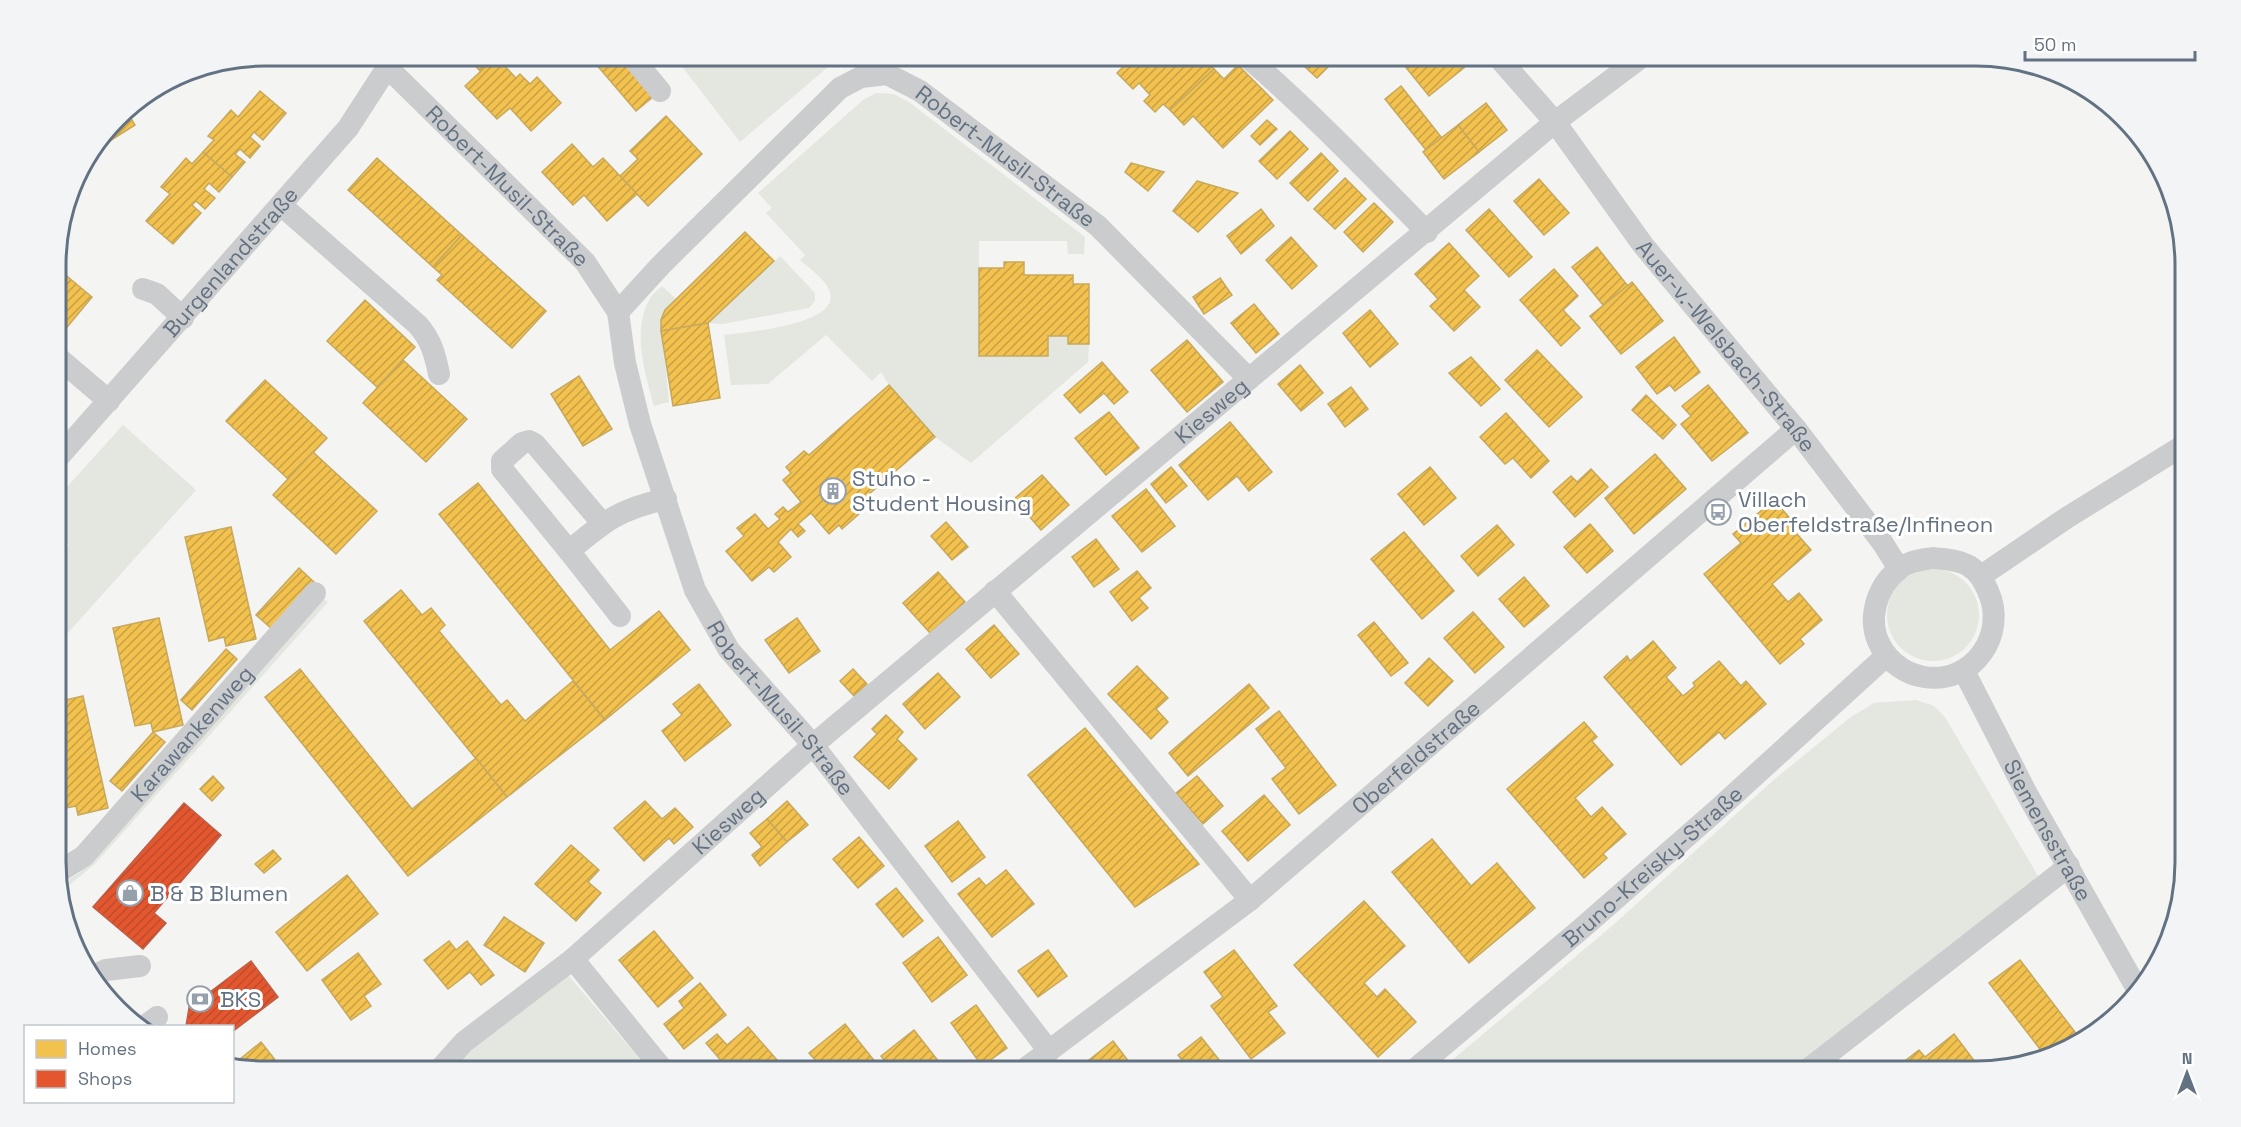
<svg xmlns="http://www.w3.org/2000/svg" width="2241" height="1127" viewBox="0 0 2241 1127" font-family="'Space Grotesk',sans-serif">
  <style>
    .green { fill: #e3e7e0 }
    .homes { fill: url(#homes-hatch); stroke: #c7a95e; stroke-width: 1.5 }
    .shops { fill: url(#shops-hatch); stroke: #bd5f48; stroke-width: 1.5 }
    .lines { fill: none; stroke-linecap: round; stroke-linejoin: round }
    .minor { stroke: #cbcccd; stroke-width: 22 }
    .labels { text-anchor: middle; stroke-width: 6; stroke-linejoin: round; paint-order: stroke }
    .street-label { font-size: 22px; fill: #637283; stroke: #fff }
    .poi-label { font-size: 22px; fill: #637283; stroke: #fff; text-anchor: start }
    .rim { fill: none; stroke: #637283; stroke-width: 3 }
  </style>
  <defs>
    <pattern id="homes-hatch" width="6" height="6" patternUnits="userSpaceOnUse" patternTransform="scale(1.5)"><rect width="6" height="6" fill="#f2c14e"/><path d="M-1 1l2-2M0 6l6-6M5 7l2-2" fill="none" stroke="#c8a146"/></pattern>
    <pattern id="shops-hatch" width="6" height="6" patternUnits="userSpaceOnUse" patternTransform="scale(1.5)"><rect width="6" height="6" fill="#e4572e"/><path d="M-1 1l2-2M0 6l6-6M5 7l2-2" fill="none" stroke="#bc4c2d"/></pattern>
  </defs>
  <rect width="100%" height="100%" fill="#f4f4f2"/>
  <g class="green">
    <polygon points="674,56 841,56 740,142"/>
    <path d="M876,93L894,94L909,102L1085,237L1084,254H1068L1067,241H979V355L1048,356V336H1068L1089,344L1088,362L971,463L935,437L889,385L881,372L872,381L826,335L768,384L731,385L724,335C743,332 852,325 827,286C821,276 808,267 800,260L805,255L766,213L772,208L758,193L863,100Z"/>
    <polygon points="780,256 815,293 815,301 809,308 723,324 708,323"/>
    <path d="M662,286L676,299L665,310L661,320L669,402L654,406C645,373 632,332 649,300C652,294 658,290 662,286Z"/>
    <polygon points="123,425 196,490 57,645 57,559 69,545 57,533 57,498"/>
    <circle cx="1933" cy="615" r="46"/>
    <polygon points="324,599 328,602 95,864 67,887 63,883 79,873"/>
    <polygon points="1916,700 1934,706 1945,717 2038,876 1789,1071 1439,1071 1612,926 1776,778 1851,717 1874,703"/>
    <polygon points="569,976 650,1071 453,1071 471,1050"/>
  </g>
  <g class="homes">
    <polygon points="466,56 498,56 480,71"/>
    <polygon points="589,56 619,56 653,97 636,111"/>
    <polygon points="1114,56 1202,56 1214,69 1170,110 1163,104 1155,112 1144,101 1150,95 1139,83 1133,89 1117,73 1124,66"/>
    <polygon points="1293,56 1339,56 1317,78"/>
    <polygon points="1404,56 1456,56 1465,67 1429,96 1399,59"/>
    <polygon points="496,57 516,78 520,74 530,84 537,77 561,103 531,131 510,108 497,119 465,86"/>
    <polygon points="1238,65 1273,100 1223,148 1193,116 1184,125 1170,110 1214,69 1224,79"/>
    <polygon points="1401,86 1442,138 1426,150 1385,99"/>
    <polygon points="260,91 286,113 263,140 254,132 250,137 260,146 250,158 240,149 235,154 245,162 232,177 203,152 214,140 208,136 231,110 238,117"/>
    <polygon points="1486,103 1507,130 1479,152 1458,125"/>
    <polygon points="125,109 135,125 102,146 100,143"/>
    <polygon points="666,116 702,154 648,206 620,176 638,159 630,151"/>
    <polygon points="1267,120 1277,129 1260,145 1251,136"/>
    <polygon points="1458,125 1479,152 1444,179 1423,152"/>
    <polygon points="1290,131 1308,149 1277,179 1259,161"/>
    <polygon points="572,144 593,167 603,158 637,194 607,221 584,195 573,205 542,172"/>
    <polygon points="203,152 232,177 219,192 209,183 204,189 215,198 205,209 196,201 192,205 201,213 173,244 146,221 170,194 161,187 186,158 192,164"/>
    <polygon points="1321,153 1338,171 1308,201 1290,183"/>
    <polygon points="377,158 462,235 433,267 348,190"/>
    <polygon points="1131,163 1164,172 1148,191 1125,172"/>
    <polygon points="1345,178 1366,199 1335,229 1314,209"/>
    <polygon points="1539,179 1569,213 1544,235 1514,201"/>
    <polygon points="1197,181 1238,193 1198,232 1173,211"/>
    <polygon points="1374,203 1393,222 1363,252 1344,232"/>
    <polygon points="1261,209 1274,226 1241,254 1227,236"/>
    <polygon points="1489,209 1532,257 1509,277 1466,230"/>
    <polygon points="745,232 774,261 708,323 661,331 661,320 665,310"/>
    <polygon points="462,235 546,311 512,348 437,280 442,275 433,267"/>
    <polygon points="1291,237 1317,266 1292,289 1266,260"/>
    <polygon points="1449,243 1479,276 1464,290 1480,307 1454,331 1430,306 1438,299 1415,274"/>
    <polygon points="1597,247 1628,286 1603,305 1572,267"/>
    <polygon points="1004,262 1024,262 1024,275 1073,275 1073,284 1089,284 1089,344 1068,344 1068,336 1048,336 1048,356 979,356 979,268 1004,268"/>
    <polygon points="56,267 92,297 63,332 56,327"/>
    <polygon points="1554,269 1578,296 1563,310 1580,328 1561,346 1520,300"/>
    <polygon points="1220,278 1232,295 1204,314 1193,297"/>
    <polygon points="1632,282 1663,321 1621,354 1590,316"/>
    <polygon points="365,300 415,347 377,387 327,341"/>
    <polygon points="1254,304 1279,334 1256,353 1231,323"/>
    <polygon points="1370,310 1398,344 1370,367 1343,333"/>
    <polygon points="708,323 720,398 673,406 661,331"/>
    <polygon points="1674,337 1700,372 1675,391 1670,385 1657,394 1636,367"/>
    <polygon points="1187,340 1223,382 1187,412 1151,370"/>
    <polygon points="1537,350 1582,397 1549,427 1505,380"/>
    <polygon points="1471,357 1500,389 1481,406 1449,373"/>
    <polygon points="403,360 467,419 426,462 363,403"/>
    <polygon points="1102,362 1128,392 1114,404 1104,393 1080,413 1064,395"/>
    <polygon points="1300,365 1323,393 1301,411 1278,384"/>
    <polygon points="579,376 612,429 583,446 551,394"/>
    <polygon points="265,380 327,438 288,479 226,421"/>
    <polygon points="889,385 935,437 853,508 859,514 842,529 839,525 829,534 811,513 798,524 805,531 798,537 791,529 778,542 791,557 774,572 769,567 752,581 726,551 744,536 737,528 755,514 768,529 780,519 775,514 783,507 788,512 801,502 783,480 791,473 786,467 804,451 809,455"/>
    <polygon points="1708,385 1748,433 1712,461 1681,424 1691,416 1682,406"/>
    <polygon points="1351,387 1368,409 1345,427 1328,404"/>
    <polygon points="1646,395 1676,425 1663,439 1632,410"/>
    <polygon points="1109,412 1139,448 1106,475 1075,438"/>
    <polygon points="1506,413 1549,461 1531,478 1513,458 1505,464 1480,437"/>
    <polygon points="1230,422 1272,472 1249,491 1237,476 1208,500 1179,465"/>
    <polygon points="313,452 377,511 336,554 273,495"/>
    <polygon points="1655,454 1686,489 1634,534 1605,498"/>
    <polygon points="1171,467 1187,486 1166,503 1151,484"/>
    <polygon points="1430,467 1456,498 1424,525 1398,494"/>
    <polygon points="1591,469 1608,487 1575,517 1553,492 1571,476 1577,482"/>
    <polygon points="1042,475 1069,505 1041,530 1014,499"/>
    <polygon points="478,483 610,650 659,611 690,650 605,720 439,514"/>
    <polygon points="1146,489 1175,526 1142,552 1112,516"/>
    <polygon points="1774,500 1794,523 1790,526 1811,550 1772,584 1788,602 1799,593 1822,620 1800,639 1804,644 1780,664 1704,574 1741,543 1733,534"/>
    <polygon points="946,522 968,547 952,560 931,536"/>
    <polygon points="1590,524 1613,551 1587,573 1564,547"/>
    <polygon points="1497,525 1514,545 1478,576 1461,556"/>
    <polygon points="231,527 256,639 226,646 224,637 209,641 185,537"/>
    <polygon points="1404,532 1454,591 1422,619 1371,559"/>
    <polygon points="1096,539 1119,569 1094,587 1072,557"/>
    <polygon points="299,568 314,582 272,629 256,615"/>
    <polygon points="1137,571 1151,588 1139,598 1148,608 1132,621 1110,592"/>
    <polygon points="938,572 965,602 930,633 903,603"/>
    <polygon points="1524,577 1549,606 1524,627 1499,599"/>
    <polygon points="401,590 422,615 431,608 445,625 439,631 501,705 507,700 525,721 573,681 605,720 507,797 364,621"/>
    <polygon points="1473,612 1504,647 1475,673 1444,638"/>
    <polygon points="159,618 183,725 153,732 151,723 135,726 113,628"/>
    <polygon points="797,618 820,651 789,673 765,640"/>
    <polygon points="1374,622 1408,663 1391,676 1358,635"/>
    <polygon points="994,625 1019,654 991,678 966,649"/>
    <polygon points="1653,641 1676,668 1666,677 1683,696 1695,686 1693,683 1719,661 1741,686 1746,681 1766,704 1725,739 1719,732 1681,765 1604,677 1627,656 1630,661"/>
    <polygon points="226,649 237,659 192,710 181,700"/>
    <polygon points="1429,658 1453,681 1428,706 1405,683"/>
    <polygon points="1137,666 1168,698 1156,709 1168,722 1151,739 1108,694"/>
    <polygon points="300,669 412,809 476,758 507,797 408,876 265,697"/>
    <polygon points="853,669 867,684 854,696 840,681"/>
    <polygon points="938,673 960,697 925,729 903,704"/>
    <polygon points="699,684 731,725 685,761 662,731 682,715 673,704"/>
    <polygon points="1249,684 1269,708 1188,776 1169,753"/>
    <polygon points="83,696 108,808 78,815 76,806 61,809 57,794 57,702"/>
    <polygon points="1279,711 1336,785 1299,814 1272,779 1286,768 1256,729"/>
    <polygon points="886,715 903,732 897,739 917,759 889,789 854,757 877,734 872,729"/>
    <polygon points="1584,722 1597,737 1592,741 1613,765 1575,798 1591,817 1602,807 1626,834 1603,854 1607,858 1584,878 1507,789"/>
    <polygon points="1085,728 1199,864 1135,907 1028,775"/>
    <polygon points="153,732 165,742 122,791 110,781"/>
    <polygon points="213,776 224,788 212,801 200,789"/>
    <polygon points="1197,776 1223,806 1203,824 1176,793"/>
    <polygon points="1264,795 1290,825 1248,861 1222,831"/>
    <polygon points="645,801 662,819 675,808 693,827 674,844 669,838 644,861 614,828"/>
    <polygon points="787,801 808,825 787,842 767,819"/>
    <polygon points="767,819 787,842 760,866 752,855 762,847 750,833"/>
    <polygon points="958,821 985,857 952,882 925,846"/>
    <polygon points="859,837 884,866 858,888 833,859"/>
    <polygon points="1432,839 1471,886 1497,863 1535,908 1469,963 1392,872"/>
    <polygon points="571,845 599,870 588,882 601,893 576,921 535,884"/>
    <polygon points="273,850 281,859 264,873 255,864"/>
    <polygon points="1006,870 1034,904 992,937 958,894 979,878 986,886"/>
    <polygon points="347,875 378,914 307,971 276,932"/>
    <polygon points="896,888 923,921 903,937 876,904"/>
    <polygon points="1364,901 1405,946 1364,983 1377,997 1385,989 1416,1022 1378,1057 1294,965"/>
    <polygon points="504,917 544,943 525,972 484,945"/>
    <polygon points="654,931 693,978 658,1007 619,960"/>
    <polygon points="938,937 967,975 932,1002 903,963"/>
    <polygon points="449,941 456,950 467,941 494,975 481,985 470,972 448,989 424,960"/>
    <polygon points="1048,950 1067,976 1038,997 1018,971"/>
    <polygon points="1234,950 1277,1006 1268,1012 1285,1033 1251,1059 1211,1006 1223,997 1204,972"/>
    <polygon points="358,953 381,984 364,996 371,1006 351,1020 322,980"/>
    <polygon points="2020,960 2081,1040 2043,1053 1989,983"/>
    <polygon points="700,983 726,1015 684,1049 664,1024 684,1008 679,1001"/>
    <polygon points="976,1005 1007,1048 982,1066 951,1023"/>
    <polygon points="845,1024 876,1063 866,1071 825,1071 809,1053"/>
    <polygon points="748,1027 777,1060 763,1071 730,1071 706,1043 717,1034 727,1045"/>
    <polygon points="914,1030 939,1062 928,1071 893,1071 881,1056"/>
    <polygon points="1954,1034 1976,1063 1966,1071 1906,1071 1901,1064 1919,1050 1925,1057"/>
    <polygon points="1201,1037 1228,1071 1191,1071 1178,1055"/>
    <polygon points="1113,1041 1136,1071 1075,1071"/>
    <polygon points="261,1042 280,1066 273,1071 234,1064"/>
  </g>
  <g class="shops">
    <polygon points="184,803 221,835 154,913 166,923 143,949 93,907"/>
    <polygon points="251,961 278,997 232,1032 232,1026 186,1026 191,996 202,998"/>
  </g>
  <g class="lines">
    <g class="minor">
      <polyline points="631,56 660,91"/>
      <path d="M1246,56C1309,110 1368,172 1427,232"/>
      <path id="s1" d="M1497,56L1555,122L1643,245L1796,429L1882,542L1899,569"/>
      <path id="s2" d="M388,68L585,262L618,312L625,363L640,424L695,590L729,650L813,745L1049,1051"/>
      <path d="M281,205L418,325C431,340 435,354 439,374"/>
      <polyline points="143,289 157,294 183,318"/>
      <path id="s3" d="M618,312L661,265L840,88L861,77L887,74L920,91L1098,226L1249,379"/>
      <polyline points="56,356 109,401"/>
      <path id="s4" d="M56,460L348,128L394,57"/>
      <path d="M602,523L535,444L529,441L522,443L502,461V469L569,551C605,521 619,509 666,499"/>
      <polyline points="569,551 620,616"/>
      <path d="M1933,558C1945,559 1959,560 1969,566C1979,572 1983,580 1988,591C2008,634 1973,685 1924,677C1906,674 1890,663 1881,647C1866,621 1876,587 1899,569C1909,561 1921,560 1933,558Z"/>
      <polyline points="1981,576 2068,517 2184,445"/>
      <polyline points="995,591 1250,900"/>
      <path id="s5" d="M1964,671L2027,794L2136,987"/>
      <path id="s6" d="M57,873L84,856L315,593"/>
      <polyline points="93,976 106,970 140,966"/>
      <polyline points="145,1026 157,1017"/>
      <polyline points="438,1071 464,1042 573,959"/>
      <path id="s7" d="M664,1071L573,959L813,745L1555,122L1643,56"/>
      <path id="s8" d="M1022,1071L1250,900L1796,429"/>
      <path id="s9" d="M1413,1071L1581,929L1717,810L1886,656"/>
      <polyline points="1806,1071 2069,866"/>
    </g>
  </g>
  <defs>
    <g id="building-ring" transform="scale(1.35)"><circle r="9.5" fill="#fff" stroke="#96a0aa" stroke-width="1.5"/><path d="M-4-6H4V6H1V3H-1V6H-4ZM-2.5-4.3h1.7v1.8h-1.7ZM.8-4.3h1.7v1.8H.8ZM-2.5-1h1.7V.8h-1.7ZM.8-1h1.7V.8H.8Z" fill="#96a0aa"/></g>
    <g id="bus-ring" transform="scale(1.35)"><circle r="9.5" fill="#fff" stroke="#96a0aa" stroke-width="1.5"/><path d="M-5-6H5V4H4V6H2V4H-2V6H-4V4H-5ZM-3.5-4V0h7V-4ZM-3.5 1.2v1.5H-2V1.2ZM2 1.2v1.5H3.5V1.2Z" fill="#96a0aa"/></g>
    <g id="shop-ring" transform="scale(1.35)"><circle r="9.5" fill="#fff" stroke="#96a0aa" stroke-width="1.5"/><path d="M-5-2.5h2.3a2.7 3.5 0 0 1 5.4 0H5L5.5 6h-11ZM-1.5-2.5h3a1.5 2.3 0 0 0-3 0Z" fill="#96a0aa"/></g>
    <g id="bank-ring" transform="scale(1.35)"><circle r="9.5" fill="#fff" stroke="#96a0aa" stroke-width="1.5"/><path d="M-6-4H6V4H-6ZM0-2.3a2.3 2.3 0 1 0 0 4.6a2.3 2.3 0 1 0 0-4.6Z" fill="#96a0aa"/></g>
  </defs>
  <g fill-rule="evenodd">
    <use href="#building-ring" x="833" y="491"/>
    <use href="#bus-ring" x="1718" y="512"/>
    <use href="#shop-ring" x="130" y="893"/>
    <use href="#bank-ring" x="200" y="999"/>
  </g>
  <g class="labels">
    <g class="street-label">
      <text dy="8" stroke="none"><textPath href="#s3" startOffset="510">Robert-Musil-Straße</textPath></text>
      <text dy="8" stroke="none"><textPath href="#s2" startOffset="168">Robert-Musil-Straße</textPath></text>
      <text dy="8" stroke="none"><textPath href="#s4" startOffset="264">Burgenlandstraße</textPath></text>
      <text dy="8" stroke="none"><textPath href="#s1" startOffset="370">Auer-v.-Welsbach-Straße</textPath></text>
      <text dy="8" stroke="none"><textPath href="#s7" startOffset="986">Kiesweg</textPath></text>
      <text dy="8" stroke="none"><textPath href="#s2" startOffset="772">Robert-Musil-Straße</textPath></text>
      <text dy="8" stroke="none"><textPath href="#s6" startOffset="195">Karawankenweg</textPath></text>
      <text dy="8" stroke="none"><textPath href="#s8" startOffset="504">Oberfeldstraße</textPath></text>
      <text dy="8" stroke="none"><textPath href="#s7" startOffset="352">Kiesweg</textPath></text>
      <text dy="8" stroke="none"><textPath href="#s5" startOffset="180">Siemensstraße</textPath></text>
      <text dy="8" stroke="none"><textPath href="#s9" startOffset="315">Bruno-Kreisky-Straße</textPath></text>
    </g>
    <g class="poi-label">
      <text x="852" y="486">Stuho -<tspan x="852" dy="25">Student Housing</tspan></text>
      <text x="1738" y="507">Villach<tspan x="1738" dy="25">Oberfeldstraße/Infineon</tspan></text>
      <text x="150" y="901">B &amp; B Blumen</text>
      <text x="220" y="1007">BKS</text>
    </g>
  </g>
  <path d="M0 0H2241V1127H0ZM265 66H1976A199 199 0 0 1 2175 265V862A199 199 0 0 1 1976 1061H265A199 199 0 0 1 66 862V265A199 199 0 0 1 265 66Z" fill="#f3f4f5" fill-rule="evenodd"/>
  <path class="rim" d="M265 66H1976A199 199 0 0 1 2175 265V862A199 199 0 0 1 1976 1061H265A199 199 0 0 1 66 862V265A199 199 0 0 1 265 66Z"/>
  <rect x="24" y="1025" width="210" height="78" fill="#ffffff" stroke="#c1c7cd" stroke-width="1.5"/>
  <rect x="36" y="1040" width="30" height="18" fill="#f2c14e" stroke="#c1c7cd" stroke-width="1.5"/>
  <text x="78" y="1055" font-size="18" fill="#637283">Homes</text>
  <rect x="36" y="1070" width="30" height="18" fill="#e4572e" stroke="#c1c7cd" stroke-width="1.5"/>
  <text x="78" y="1085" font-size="18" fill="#637283">Shops</text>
  <g transform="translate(2187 1073)" stroke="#ffffff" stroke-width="4.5" paint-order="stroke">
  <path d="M0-4.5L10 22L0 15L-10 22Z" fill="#637283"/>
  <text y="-9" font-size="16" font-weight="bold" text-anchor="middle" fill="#637283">N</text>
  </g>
  <path d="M2025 51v9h170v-9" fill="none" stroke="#637283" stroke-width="3"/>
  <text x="2034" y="51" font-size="18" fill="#637283" stroke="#ffffff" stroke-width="4.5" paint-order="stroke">50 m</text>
</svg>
